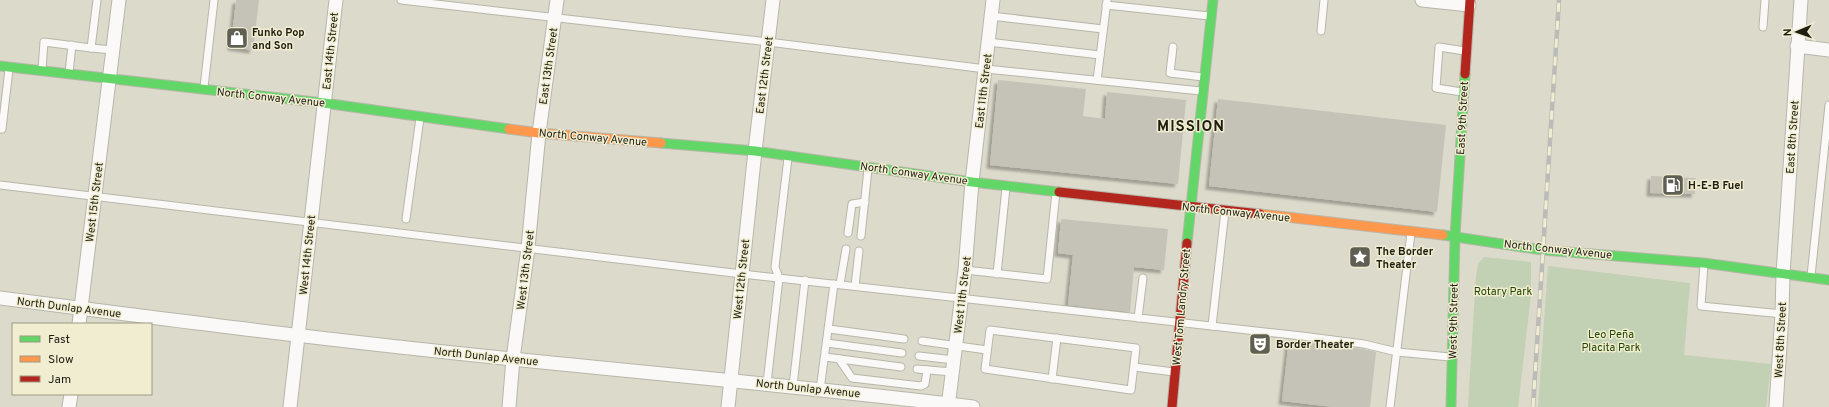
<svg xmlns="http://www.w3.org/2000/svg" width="1829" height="407" viewBox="0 0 1829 407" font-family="Overpass,sans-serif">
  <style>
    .green { fill: #c2d0b3 }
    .building { fill: #c5c3b7; filter: url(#shadow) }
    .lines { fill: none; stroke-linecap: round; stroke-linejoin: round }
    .lane-casing { stroke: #b8b6aa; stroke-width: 9 }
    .street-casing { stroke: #b8b6aa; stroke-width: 15 }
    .fast-casing { stroke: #b8b6aa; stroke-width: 11 }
    .slow-casing { stroke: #b8b6aa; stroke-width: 11 }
    .jam-casing { stroke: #b8b6aa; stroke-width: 11 }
    .lane { stroke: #faf9f7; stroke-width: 7 }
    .street { stroke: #faf9f7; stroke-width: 13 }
    .fast { stroke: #63d668; stroke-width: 9 }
    .slow { stroke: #ff974d; stroke-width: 9 }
    .jam { stroke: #b3261e; stroke-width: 9 }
    .rail-casing { stroke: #bbbbb7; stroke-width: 4.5 }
    .rail { stroke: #f1edd0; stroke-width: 3; stroke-dasharray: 9; stroke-linecap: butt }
    .labels { text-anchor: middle; stroke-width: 3; stroke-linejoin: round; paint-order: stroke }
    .poi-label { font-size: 11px; font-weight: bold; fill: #1e1d12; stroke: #f1edd0; text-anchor: start }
    .street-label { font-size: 11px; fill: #1e1d12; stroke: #f1edd0 }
    .park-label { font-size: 11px; fill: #204500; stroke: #f1edd0 }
    .district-label { font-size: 15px; font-weight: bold; letter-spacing: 1px; fill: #1e1d12; stroke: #f1edd0 }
  </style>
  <defs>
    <filter id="shadow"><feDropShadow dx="-3.5" dy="3.5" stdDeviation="1" flood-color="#0004"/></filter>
  </defs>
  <rect width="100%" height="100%" fill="#dcdacb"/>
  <g class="green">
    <polygon points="1484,257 1531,262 1531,295 1518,407 1468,407 1476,276 1478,264"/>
    <polygon points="1548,266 1690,283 1684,355 1771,364 1766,407 1538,407"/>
  </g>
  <g class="building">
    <polygon points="236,0 259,0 253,50 231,47"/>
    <polygon points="998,80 1086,89 1083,116 1105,119 1107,92 1186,100 1178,184 990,165"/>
    <polygon points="1218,99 1446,125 1437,212 1209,186"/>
    <polygon points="1651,176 1696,178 1695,194 1650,193"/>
    <polygon points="1061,219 1168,229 1164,270 1134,267 1130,312 1068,305 1073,255 1058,253"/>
    <polygon points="1289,340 1363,349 1376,352 1370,407 1334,407 1282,401"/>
  </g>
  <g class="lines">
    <g class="lane-casing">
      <g id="lane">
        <polyline points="401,0 768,42 986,69 1201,91"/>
        <polyline points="1106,5 1209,16"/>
        <polyline points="991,16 1103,29"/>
        <polyline points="1763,27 1765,0"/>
        <polyline points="1321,31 1324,0"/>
        <polyline points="988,42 1100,55"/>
        <polyline points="1173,47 1170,73 1203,77"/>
        <polyline points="91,48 113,50"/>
        <polyline points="42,69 44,42 91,48 97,0"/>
        <polyline points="69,73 72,45"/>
        <polyline points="1097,80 1107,1"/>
        <polyline points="204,87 214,0"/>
        <polyline points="1462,92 1436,88 1439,47 1465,51"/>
        <polyline points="0,129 2,129 9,69"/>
        <polyline points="0,185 742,274 1302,336 1364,344 1397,352 1450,357"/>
        <polyline points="406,219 420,118"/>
        <polyline points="848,233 852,204 865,202"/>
        <polyline points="861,236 868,169"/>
        <polyline points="1704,264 1701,306 1782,314"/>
        <polyline points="965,270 1047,279 1056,192"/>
        <polyline points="997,274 1006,188"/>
        <polyline points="1811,276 1829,105"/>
        <polyline points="840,284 846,249"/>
        <polyline points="855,286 859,251"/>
        <polyline points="1138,318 1143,278"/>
        <polyline points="1212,326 1225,211"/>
        <polyline points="829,329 904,339"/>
        <polygon points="990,330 1136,348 1131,390 985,369"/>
        <polyline points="922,341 987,350"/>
        <polyline points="827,343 902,353"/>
        <polyline points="919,356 954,360"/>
        <polyline points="825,357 901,367"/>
        <polyline points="839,359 852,378 921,386 925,384 927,370"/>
        <polyline points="1134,367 1174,372"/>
        <polyline points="917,369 952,372"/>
        <polyline points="1052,379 1057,338"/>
        <polyline points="767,383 779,278 775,267 788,158"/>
        <polyline points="793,386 805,280"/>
        <polyline points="820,390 834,284"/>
        <polyline points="1390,407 1411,233"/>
      </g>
    </g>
    <g class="street-casing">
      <g id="street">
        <polyline points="1422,0 1469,5"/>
        <polyline points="1797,46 1829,50"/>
        <path d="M0,298C171,320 342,342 513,359C666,375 820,388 973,407"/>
        <polyline points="79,324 119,0"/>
        <polyline points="69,407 71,394"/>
        <polyline points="290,407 336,0"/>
        <polyline points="509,407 513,359 528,248 539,133 557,0"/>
        <polyline points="728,407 755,151 773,0"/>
        <polyline points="948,407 965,270 972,182 993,0"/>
        <polyline points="1776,407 1782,314 1783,274 1801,0"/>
      </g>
    </g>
    <g class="fast-casing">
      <g id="fast">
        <polyline points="0,66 324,103 509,129"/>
        <polyline points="661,143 755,151 972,182 1059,192"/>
        <polyline points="1443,235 1542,250 1704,263 1829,280"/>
        <polyline points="1187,243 1213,0"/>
        <polyline points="1451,407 1455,236 1465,74"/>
      </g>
    </g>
    <g class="slow-casing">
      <g id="slow">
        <polyline points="509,129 539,133 661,143"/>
        <polyline points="1260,214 1443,235"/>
      </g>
    </g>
    <g class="jam-casing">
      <g id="jam">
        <polyline points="1465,74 1470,0"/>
        <polyline points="1059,192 1260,214"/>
        <polyline points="1172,407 1187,243"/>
      </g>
    </g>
    <use href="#lane" class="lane"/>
    <use href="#street" class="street"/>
    <use href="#fast" class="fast"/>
    <use href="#slow" class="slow"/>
    <use href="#jam" class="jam"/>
    <g class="rail-casing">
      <polyline id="rail" points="1533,407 1559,0"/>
    </g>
    <use href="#rail" class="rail"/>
  </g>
  <defs>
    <g id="shop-square" transform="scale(1.15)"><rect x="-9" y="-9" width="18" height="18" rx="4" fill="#605f53" stroke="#f1edd0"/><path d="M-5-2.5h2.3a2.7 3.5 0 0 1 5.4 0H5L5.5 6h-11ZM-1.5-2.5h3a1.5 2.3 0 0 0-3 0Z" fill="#fff"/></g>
    <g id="fuel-square" transform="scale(1.15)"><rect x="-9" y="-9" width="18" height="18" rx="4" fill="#605f53" stroke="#f1edd0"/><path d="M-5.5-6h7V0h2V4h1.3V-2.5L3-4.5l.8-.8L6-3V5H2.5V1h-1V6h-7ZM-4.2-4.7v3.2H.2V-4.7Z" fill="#fff"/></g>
    <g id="sight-square" transform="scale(1.15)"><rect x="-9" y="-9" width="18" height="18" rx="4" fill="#605f53" stroke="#f1edd0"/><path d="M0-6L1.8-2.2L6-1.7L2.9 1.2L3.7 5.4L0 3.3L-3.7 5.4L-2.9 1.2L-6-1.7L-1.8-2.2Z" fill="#fff"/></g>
    <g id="theatre-square" transform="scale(1.15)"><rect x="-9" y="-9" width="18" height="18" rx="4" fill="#605f53" stroke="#f1edd0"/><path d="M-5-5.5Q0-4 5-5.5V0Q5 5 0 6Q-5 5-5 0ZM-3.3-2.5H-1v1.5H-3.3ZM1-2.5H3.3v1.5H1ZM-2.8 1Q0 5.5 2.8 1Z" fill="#fff"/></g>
  </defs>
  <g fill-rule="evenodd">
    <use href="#shop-square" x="237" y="38"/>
    <use href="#fuel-square" x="1673" y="185"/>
    <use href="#sight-square" x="1360" y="257"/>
    <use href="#theatre-square" x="1260" y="344"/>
  </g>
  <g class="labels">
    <g class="poi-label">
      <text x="252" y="36">Funko Pop<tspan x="252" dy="13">and Son</tspan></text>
      <text x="1688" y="189">H-E-B Fuel</text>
      <text x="1376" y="255">The Border<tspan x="1376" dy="13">Theater</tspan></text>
      <text x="1276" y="348">Border Theater</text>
    </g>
    <g class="street-label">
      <text transform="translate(330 51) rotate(-84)" y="4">East 14th Street</text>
      <text transform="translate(548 66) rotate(-82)" y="4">East 13th Street</text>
      <text transform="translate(764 75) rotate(-83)" y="4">East 12th Street</text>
      <text transform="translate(983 91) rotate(-83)" y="4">East 11th Street</text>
      <text transform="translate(271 97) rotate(6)" y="4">North Conway Avenue</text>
      <text transform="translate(1462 118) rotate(-87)" y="4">East 9th Street</text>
      <text transform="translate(593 137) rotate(5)" y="4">North Conway Avenue</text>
      <text transform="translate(1792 137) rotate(-86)" y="4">East 8th Street</text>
      <text transform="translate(914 173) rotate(8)" y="4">North Conway Avenue</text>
      <text transform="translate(94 202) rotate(-83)" y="4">West 15th Street</text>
      <text transform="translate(1236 212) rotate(6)" y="4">North Conway Avenue</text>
      <text transform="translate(1558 249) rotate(6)" y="4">North Conway Avenue</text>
      <text transform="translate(307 255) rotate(-84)" y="4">West 14th Street</text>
      <text transform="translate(525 270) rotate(-83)" y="4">West 13th Street</text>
      <text transform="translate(741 279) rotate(-84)" y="4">West 12th Street</text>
      <text transform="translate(962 295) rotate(-83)" y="4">West 11th Street</text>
      <text transform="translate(69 307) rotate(7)" y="4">North Dunlap Avenue</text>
      <text transform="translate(1181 307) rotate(-85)" y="4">West Tom Landry Street</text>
      <text transform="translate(1453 321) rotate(-89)" y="4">West 9th Street</text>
      <text transform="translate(1780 340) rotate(-87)" y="4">West 8th Street</text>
      <text transform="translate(486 356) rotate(6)" y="4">North Dunlap Avenue</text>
      <text transform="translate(808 388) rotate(6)" y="4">North Dunlap Avenue</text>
    </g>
    <g class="park-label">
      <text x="1503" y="295">Rotary Park</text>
      <text x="1611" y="338">Leo Peña<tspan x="1611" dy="13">Placita Park</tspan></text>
    </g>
    <g class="district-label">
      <text x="1191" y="131">MISSION</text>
    </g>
  </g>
  <rect x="12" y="323" width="140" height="72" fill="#f1edd0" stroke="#9d9a84"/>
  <rect x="20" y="336" width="20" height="6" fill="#63d668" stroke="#9d9a84"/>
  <text x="48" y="343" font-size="12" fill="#1e1d12">Fast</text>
  <rect x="20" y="356" width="20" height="6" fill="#ff974d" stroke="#9d9a84"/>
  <text x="48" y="363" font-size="12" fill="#1e1d12">Slow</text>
  <rect x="20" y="376" width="20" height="6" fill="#b3261e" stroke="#9d9a84"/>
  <text x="48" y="383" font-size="12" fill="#1e1d12">Jam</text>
  <g transform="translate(1797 32) rotate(268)" stroke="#f1edd0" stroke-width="3" paint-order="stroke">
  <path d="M0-3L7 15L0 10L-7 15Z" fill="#1e1d12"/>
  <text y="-6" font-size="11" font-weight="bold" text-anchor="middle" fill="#1e1d12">N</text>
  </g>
</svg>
